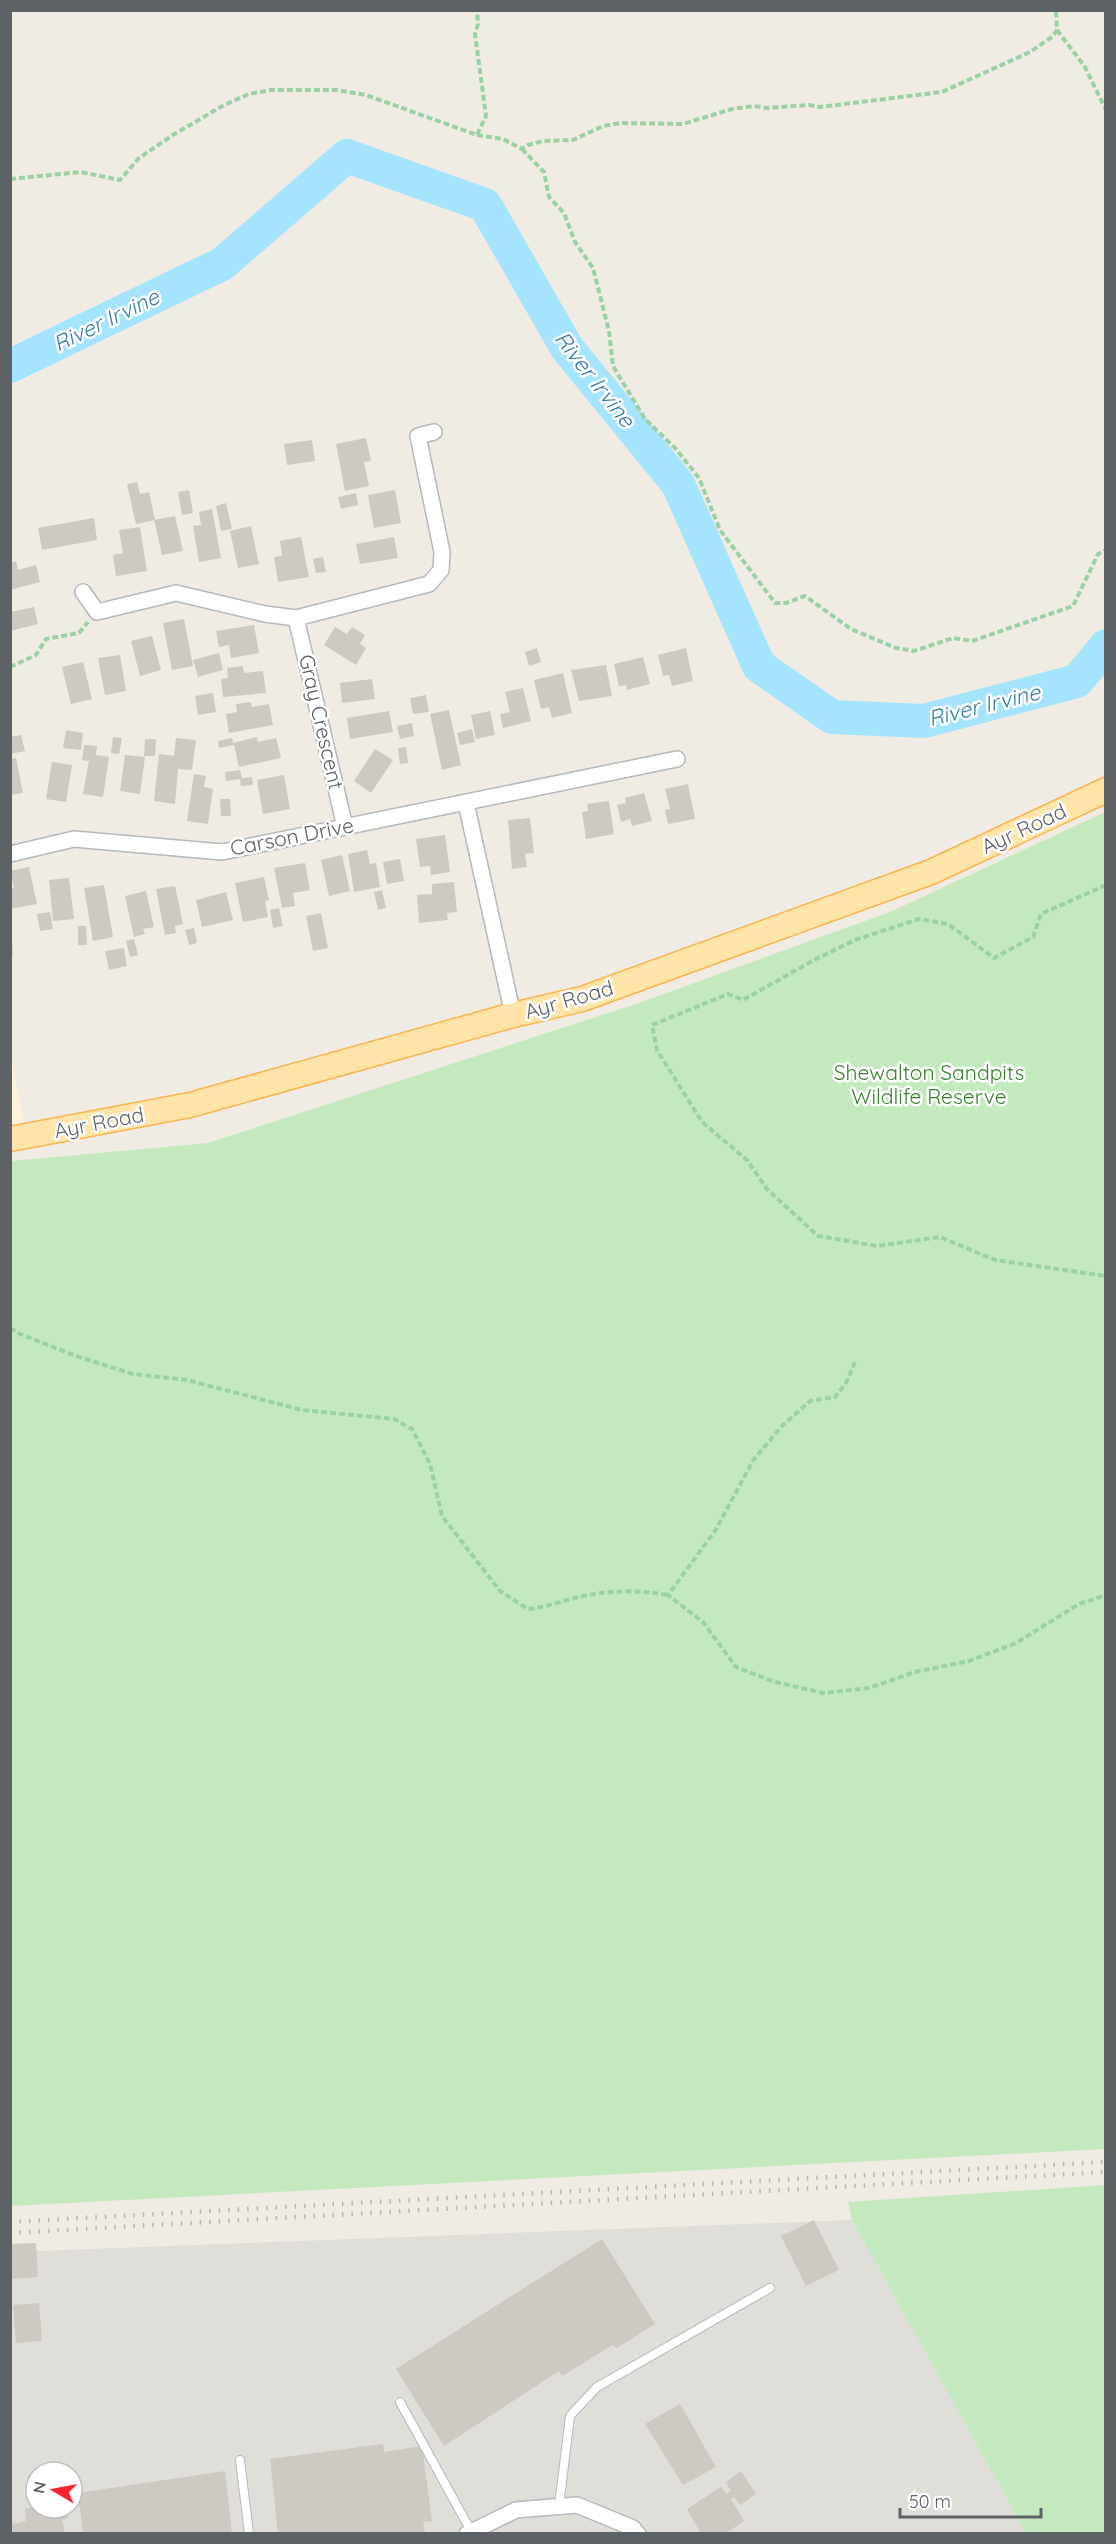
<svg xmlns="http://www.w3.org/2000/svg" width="1116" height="2544" viewBox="0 0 1116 2544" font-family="Quicksand,sans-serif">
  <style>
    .commercial { fill: #fff1da }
    .industrial { fill: #e0ded9; fill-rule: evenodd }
    .green { fill: #c5e9bf }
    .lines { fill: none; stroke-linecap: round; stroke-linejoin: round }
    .river { stroke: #a5e4ff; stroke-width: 34 }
    .building { fill: #cdc9c3 }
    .lane-casing { stroke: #b5b8bc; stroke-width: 10 }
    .street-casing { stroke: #b5b8bc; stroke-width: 18 }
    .primary-casing { stroke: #fcb451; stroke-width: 27 }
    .path { stroke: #9bd2a3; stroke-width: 4; stroke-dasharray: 6 3; stroke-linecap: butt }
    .lane { stroke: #fff; stroke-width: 8 }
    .street { stroke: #fff; stroke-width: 15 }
    .primary { stroke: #ffe5aa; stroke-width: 24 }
    .rail { stroke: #b5b6b7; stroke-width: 4.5; stroke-dasharray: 1.5 8; stroke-linecap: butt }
    .labels { text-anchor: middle; stroke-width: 5; stroke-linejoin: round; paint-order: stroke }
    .street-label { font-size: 21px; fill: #5c6266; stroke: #fff }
    .park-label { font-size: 21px; fill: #36832e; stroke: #fff }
    .water-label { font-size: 22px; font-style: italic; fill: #357ca7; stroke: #fff }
  </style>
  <rect width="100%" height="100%" fill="#f0ece4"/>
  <polygon class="commercial" points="11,1054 24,1124 11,1125 10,1125"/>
  <path class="industrial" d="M852,2220L1026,2533H11L10,2252ZM36,2472H72V2508H36Z"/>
  <g class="green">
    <polygon points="1105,812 1105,2149 11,2206 11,1161 208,1143 636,1004 890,912"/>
    <polygon points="1105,2185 1105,2533 1026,2533 852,2220 848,2202"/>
  </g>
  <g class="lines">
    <polyline class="river" points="10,366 222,264 347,156 485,205 567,348 678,484 759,666 832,717 924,721 1077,681 1106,646"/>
  </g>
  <g class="building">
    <polygon points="366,438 371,461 364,462 369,486 345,491 336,444"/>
    <polygon points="312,440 315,461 287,465 284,444"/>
    <polygon points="137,482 140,494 149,492 155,520 136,524 127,484"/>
    <polygon points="189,490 193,513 182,515 178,492"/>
    <polygon points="395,490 401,523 374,528 368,495"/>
    <polygon points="356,493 358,505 341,509 338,497"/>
    <polygon points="226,503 232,529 221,531 216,506"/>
    <polygon points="212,509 221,558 199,562 193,526 201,525 199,512"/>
    <polygon points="175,516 183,551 162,555 154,520"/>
    <polygon points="94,518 97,540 42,550 38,528"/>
    <polygon points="251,526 259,564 238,568 230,531"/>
    <polygon points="140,527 147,571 116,576 113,555 123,553 119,530"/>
    <polygon points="301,537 309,577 278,582 274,557 282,556 280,541"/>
    <polygon points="394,537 398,558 360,564 356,544"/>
    <polygon points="323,557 326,572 316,573 313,559"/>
    <polygon points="16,561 18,570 36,565 40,582 10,590 10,563"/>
    <polygon points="34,607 38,624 10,631 10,612"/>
    <polygon points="184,619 193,666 172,670 163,623"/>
    <polygon points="254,625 259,653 231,658 229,645 219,647 216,631"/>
    <polygon points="335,627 347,634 352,627 365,635 360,644 366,648 356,665 324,645"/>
    <polygon points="152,636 161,670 140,676 131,641"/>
    <polygon points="537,648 541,662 529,666 525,652"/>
    <polygon points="686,648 693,681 672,686 669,675 663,676 658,655"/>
    <polygon points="219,653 223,670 198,677 193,660"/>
    <polygon points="120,655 126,691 105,695 98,658"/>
    <polygon points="643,657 650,684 627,690 626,685 619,686 614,664"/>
    <polygon points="83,662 92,699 71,704 62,667"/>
    <polygon points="606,665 612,696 579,701 571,670"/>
    <polygon points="243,666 244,673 263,671 266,693 223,697 221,679 228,678 227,668"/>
    <polygon points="563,673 572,713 552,718 549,707 541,709 534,680"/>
    <polygon points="372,679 375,699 342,703 340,683"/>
    <polygon points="523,688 531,721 503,728 500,714 510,712 505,692"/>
    <polygon points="213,693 216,712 198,715 195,696"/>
    <polygon points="426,695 429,712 413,714 410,698"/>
    <polygon points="251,702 252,707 269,704 273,725 229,733 226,714 237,712 236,704"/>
    <polygon points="449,710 461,765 442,770 430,714"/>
    <polygon points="389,711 393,732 350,739 347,718"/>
    <polygon points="490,711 495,735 476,739 471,715"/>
    <polygon points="412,723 414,736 400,739 397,726"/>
    <polygon points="472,729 475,742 460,745 457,733"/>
    <polygon points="66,730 83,733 81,750 63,748"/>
    <polygon points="21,735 25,751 10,754 10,737"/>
    <polygon points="113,737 122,738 119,754 111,753"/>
    <polygon points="257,737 258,742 276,738 281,758 239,767 234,745 219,748 218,741 232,738 233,743"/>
    <polygon points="176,738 196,740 192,770 178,769 175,804 154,801 159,754 174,756"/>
    <polygon points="145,739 156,739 155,756 144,756"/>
    <polygon points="84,745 97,746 96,755 109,757 103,797 83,794 89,761 82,760"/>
    <polygon points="406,747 408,763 400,764 398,748"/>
    <polygon points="375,749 393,760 371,793 354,781"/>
    <polygon points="125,755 145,757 140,794 120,791"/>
    <polygon points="16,758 23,793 10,795 10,759"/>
    <polygon points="52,762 72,765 66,802 46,799"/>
    <polygon points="240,770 242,778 252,777 253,785 241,786 240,779 226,781 225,772"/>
    <polygon points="194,774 206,776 204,787 213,789 208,824 187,821"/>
    <polygon points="284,775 290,809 263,814 257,780"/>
    <polygon points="688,784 695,819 668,824 665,810 670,809 665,789"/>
    <polygon points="644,793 652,821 632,826 630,819 621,822 617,805 626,803 625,798"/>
    <polygon points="220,799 230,799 231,816 221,816"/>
    <polygon points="609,801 614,834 586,839 582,812 588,811 587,804"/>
    <polygon points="530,818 534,853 525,854 527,867 512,869 508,820"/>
    <polygon points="445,835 450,872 431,875 430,866 420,867 416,839"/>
    <polygon points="367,850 370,864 376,863 380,887 354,892 348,854"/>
    <polygon points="342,855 350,891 329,896 321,860"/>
    <polygon points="400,859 404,881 387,884 383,862"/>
    <polygon points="305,863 310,890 293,893 295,906 282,908 274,868"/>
    <polygon points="29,867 37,904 10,909 10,888 14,888 10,871"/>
    <polygon points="264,877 269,900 265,901 268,917 243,922 235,883"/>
    <polygon points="69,878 74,919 53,921 49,880"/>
    <polygon points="454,882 457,912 447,913 448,920 419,923 417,895 432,894 432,884"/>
    <polygon points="104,885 113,937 93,941 84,888"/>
    <polygon points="175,886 183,924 175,926 176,933 165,935 156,889"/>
    <polygon points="382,890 386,908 378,910 374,892"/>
    <polygon points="146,891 154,927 143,929 145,934 134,937 125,896"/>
    <polygon points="226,892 233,920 202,927 196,900"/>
    <polygon points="279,908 283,926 273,928 270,910"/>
    <polygon points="50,912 53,929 40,931 37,914"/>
    <polygon points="321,913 328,948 313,951 306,916"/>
    <polygon points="78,926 86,926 87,945 78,945"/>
    <polygon points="194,928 197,943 189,945 185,930"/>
    <polygon points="134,939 138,955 130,957 126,941"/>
    <polygon points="10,940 12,940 13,955 10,956"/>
    <polygon points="124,948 127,966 109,970 105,951"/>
    <polygon points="814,2220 839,2270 806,2286 781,2236"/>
    <polygon points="602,2239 655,2324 617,2348 613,2345 562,2376 559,2371 444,2446 396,2369"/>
    <polygon points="36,2243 38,2277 10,2279 10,2244"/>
    <polygon points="39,2303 42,2341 16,2343 13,2305"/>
    <polygon points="680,2404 716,2467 683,2485 645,2424"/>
    <polygon points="383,2444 384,2452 422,2446 432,2521 423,2522 425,2533 278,2534 270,2459"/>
    <polygon points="225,2471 232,2534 83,2534 78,2493"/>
    <polygon points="741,2471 756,2494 740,2505 734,2497 731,2499 744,2521 725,2534 701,2534 687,2509 721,2487 727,2494 731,2491 726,2482"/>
    <polygon points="36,2484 36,2503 35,2503 32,2485"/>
    <polygon points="36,2506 36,2508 66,2508 68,2519 62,2520 65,2534 10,2534 10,2516 13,2524 26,2521 25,2509"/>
  </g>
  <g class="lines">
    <g class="lane-casing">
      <g id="lane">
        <polyline points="400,2402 471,2531"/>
        <polyline points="240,2460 249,2534"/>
        <polyline points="559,2506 570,2416 597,2387 770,2288"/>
      </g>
    </g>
    <g class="street-casing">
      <g id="street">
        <polyline points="83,592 97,612 176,593 265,614 296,618 429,584 441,570 442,552 418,436 434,432"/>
        <polyline points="296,618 345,827"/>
        <polyline points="466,803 513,1015"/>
        <polyline points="10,854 74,839 222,852 677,759"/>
        <polyline points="467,2534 516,2510 577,2505 633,2528 638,2534"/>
      </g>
    </g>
    <g class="primary-casing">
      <polyline id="primary" points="10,1139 190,1105 513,1015 582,999 931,872 1106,790"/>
    </g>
    <g class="path">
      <polyline points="1057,30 1085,67 1106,110"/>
      <polyline points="477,135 503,139 522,149 528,145 543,141 573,140 603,126 620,123 683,124 732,109 754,106 766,108 809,105 820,107 942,92 1030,52 1052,37 1057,30 1056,10"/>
      <polyline points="522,149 544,172 549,197 564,213 575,242 593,268 609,331 613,366 645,419 676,449 699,478 720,530 775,603 786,603 805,596 851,629 896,648 914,651 953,638 972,641 1073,606 1098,554 1106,550"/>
      <polyline points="10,179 81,172 120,180 139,158 173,135 224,105 249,94 271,90 336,90 366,95 477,135 486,116 475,34 478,24 477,10"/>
      <polyline points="10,667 36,655 46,639 79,633 88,622"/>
      <polyline points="1106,885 1041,914 1033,937 994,958 948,924 919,919 855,940 816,959 743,1000 728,994 652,1025 657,1050 702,1122 747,1160 767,1189 818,1236 877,1246 940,1237 995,1260 1106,1276"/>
      <path d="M10,1328L20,1334L76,1356L133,1374L187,1380L302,1410L394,1419L412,1429L430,1464L442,1516L500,1591L528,1609C548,1607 565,1600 583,1596C613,1590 638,1590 668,1595"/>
      <polyline points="855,1362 846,1383 835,1397 810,1401 783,1425 754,1459 715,1531 668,1595 703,1622 736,1667 775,1682 823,1693 869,1688 915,1672 969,1661 1016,1643 1079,1604 1106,1595"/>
    </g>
    <use href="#lane" class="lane"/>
    <use href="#street" class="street"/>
    <use href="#primary" class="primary"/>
    <g class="rail">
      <polyline points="10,2222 1106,2162"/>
      <polyline points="10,2233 1106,2172"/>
    </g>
  </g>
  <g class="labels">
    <g class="street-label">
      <text transform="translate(321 722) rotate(77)" y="7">Gray Crescent</text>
      <text transform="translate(1024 829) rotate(-25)" y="7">Ayr Road</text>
      <text transform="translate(292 837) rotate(-11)" y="7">Carson Drive</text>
      <text transform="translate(569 1000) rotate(-16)" y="7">Ayr Road</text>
      <text transform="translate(99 1123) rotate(-11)" y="7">Ayr Road</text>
    </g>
    <g class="park-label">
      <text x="929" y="1080">Shewalton Sandpits<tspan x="929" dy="24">Wildlife Reserve</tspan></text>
    </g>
    <g class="water-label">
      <text transform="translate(106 320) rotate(-26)" y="8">River Irvine</text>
      <text transform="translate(595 379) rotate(52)" y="8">River Irvine</text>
      <text transform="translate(984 705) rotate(-14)" y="8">River Irvine</text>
    </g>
  </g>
  <rect width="1116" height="2544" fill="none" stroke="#5c6266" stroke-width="24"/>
  <g transform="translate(54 2490) rotate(280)"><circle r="28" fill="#ffffff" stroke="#bec0c2" stroke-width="1.5"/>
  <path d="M0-4.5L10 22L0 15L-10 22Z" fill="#f62431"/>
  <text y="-9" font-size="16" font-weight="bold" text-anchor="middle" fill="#5c6266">N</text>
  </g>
  <path d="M900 2508v9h141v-9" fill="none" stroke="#5c6266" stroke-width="3"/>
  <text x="909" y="2508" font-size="18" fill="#5c6266" stroke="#ffffff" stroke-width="4.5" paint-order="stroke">50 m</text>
</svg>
